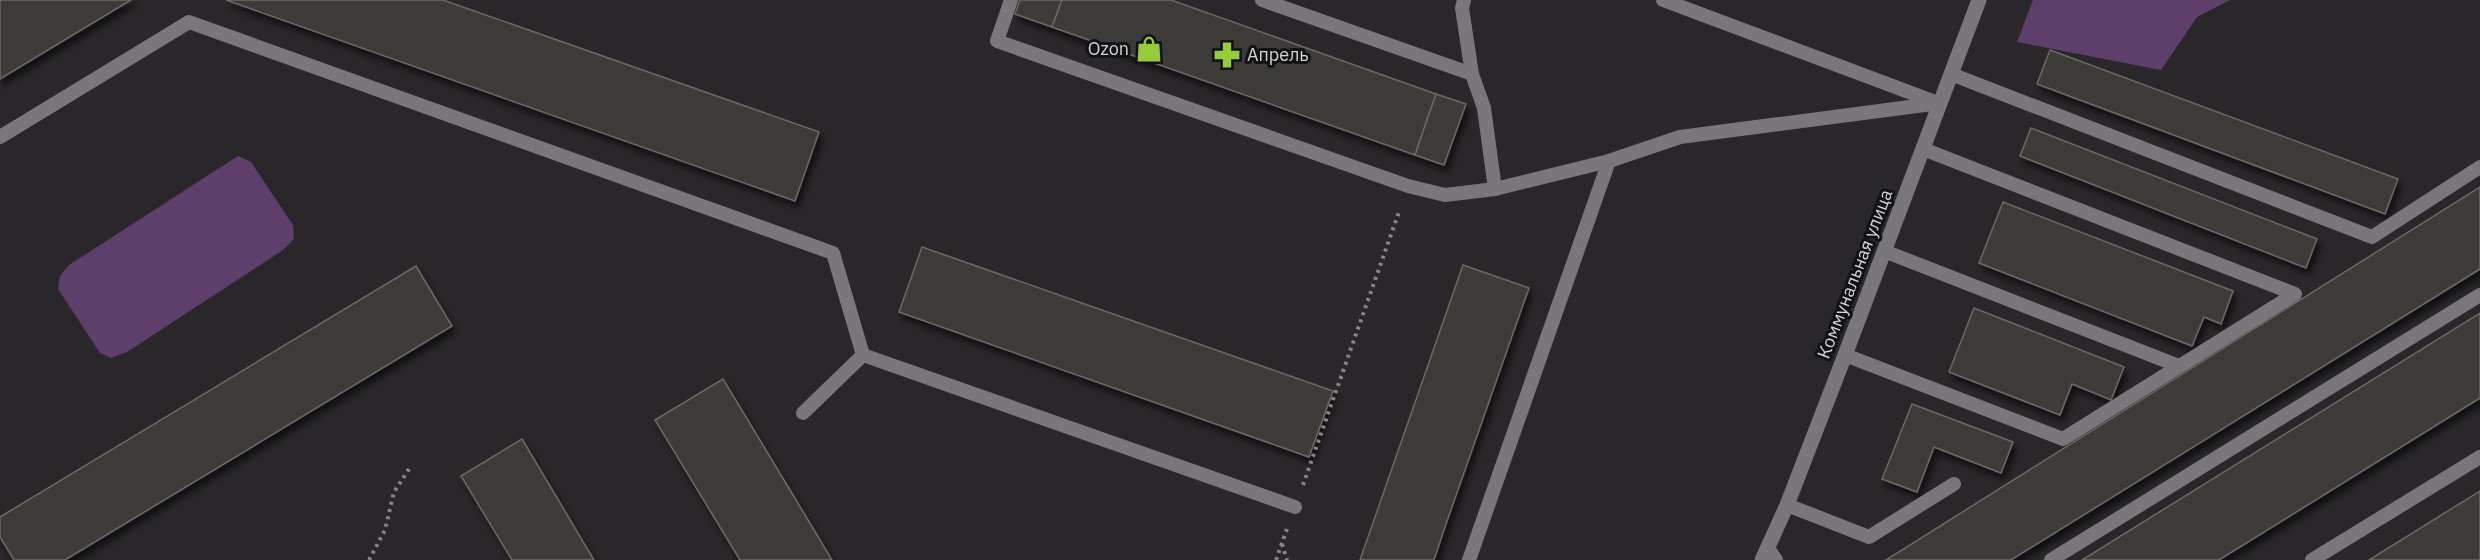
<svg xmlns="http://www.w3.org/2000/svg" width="2480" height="560" viewBox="0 0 2480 560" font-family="'IBM Plex Sans',sans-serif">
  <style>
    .green { fill: #5e3f6b }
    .building { fill: #3e3a37; stroke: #6c6864; stroke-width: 1.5; filter: url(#shadow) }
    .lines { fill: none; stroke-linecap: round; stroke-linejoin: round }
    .path { stroke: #878588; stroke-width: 4; stroke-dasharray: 3 4.5; stroke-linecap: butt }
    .lane { stroke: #7a777c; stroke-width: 14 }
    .secondary { stroke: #7a777c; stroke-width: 15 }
    .labels { text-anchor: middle; stroke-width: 6; stroke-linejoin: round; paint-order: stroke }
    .poi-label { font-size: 18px; fill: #d6d4d7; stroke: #121113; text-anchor: end }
    .street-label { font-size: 18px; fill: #d6d4d7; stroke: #121113 }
  </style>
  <defs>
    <filter id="shadow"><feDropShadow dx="3.5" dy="6" stdDeviation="3" flood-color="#0009"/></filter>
  </defs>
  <rect width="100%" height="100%" fill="#2a272b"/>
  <g class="green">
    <polygon points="2033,0 2230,0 2197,17 2161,70 2017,42"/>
    <polygon points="238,156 251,162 293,225 294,239 283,250 127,352 111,358 100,353 58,289 60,276 69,265"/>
  </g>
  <g class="building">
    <polygon points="2,0 131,0 0,79 0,1"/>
    <polygon points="226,0 443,0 819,132 795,201"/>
    <polygon points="1020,0 1062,0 1052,27 1015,14"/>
    <polygon points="1062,0 1171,0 1436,94 1415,155 1052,27"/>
    <polygon points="2050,50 2398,179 2385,214 2037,84"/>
    <polygon points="1436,94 1466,104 1444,165 1415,155"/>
    <polygon points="2031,128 2317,239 2306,268 2020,156"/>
    <polygon points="2480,187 2480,269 2011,560 1886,560"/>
    <polygon points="2003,202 2233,291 2221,324 2204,317 2192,346 1979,263"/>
    <polygon points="922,247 1333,391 1309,457 899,312"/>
    <polygon points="1463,265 1529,288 1446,524 1434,560 1360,560"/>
    <polygon points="416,266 452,326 65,560 14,560 0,537 0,517"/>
    <polygon points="1974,308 2124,367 2111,400 2072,384 2060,415 1949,372"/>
    <polygon points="2480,313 2480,398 2219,560 2082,560"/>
    <polygon points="723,379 796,500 832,560 740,560 655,420"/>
    <polygon points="1912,404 2013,442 2001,473 1934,447 1917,492 1882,479"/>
    <polygon points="522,439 594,560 512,560 461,476"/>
    <polygon points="2480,491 2480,560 2369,560"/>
  </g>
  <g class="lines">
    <g class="path">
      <polyline points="1303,485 1400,209"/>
      <polyline points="1282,544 1287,560"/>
      <polyline points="369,560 385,530 394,492 409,469"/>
      <polyline points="1276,560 1287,529"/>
    </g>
    <g class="lane">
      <polyline points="1011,0 997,41 1408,186 1445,195 1495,189 1609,161 1680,137 1940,103"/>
      <polyline points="1262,0 1472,74"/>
      <polyline points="1464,0 1462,8 1472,74 1484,108 1495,189"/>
      <polyline points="1663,0 1938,103"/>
      <polyline points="1951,74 2372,237 2480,167"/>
      <polyline points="0,137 189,22 833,253 863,355 803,413"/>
      <polyline points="1884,251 2179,366"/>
      <polyline points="863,355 1295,507"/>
      <polyline points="1845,355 2063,439 2295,294 1923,149"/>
      <polyline points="1787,505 1869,537 1954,484"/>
      <polyline points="1768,548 1776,560"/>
      <polyline points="1469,560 1609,161"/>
      <polyline points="2051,560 2480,295"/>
      <polyline points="2312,560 2480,457"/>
    </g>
    <polyline class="secondary" points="1762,560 1787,505 1845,355 1979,0"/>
  </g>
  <defs>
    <g id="shop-bare" transform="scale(2.07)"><path d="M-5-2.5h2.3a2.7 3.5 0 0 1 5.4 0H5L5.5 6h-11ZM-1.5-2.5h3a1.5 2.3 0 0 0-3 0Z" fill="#95cc3b" stroke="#121113" stroke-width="2.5" paint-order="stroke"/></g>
    <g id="pharmacy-bare" transform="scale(2.07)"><path d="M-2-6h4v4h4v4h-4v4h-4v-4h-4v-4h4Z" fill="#95cc3b" stroke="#121113" stroke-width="2.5" paint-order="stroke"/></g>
  </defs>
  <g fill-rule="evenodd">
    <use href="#shop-bare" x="1149" y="49"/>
    <use href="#pharmacy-bare" x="1227" y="55"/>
  </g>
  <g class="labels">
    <g class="poi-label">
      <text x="1129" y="55">Ozon</text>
      <text x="1247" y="61" text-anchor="start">Апрель</text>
    </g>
    <g class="street-label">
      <text transform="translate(1855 274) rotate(-69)" y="6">Коммунальная улица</text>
    </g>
  </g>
</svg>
